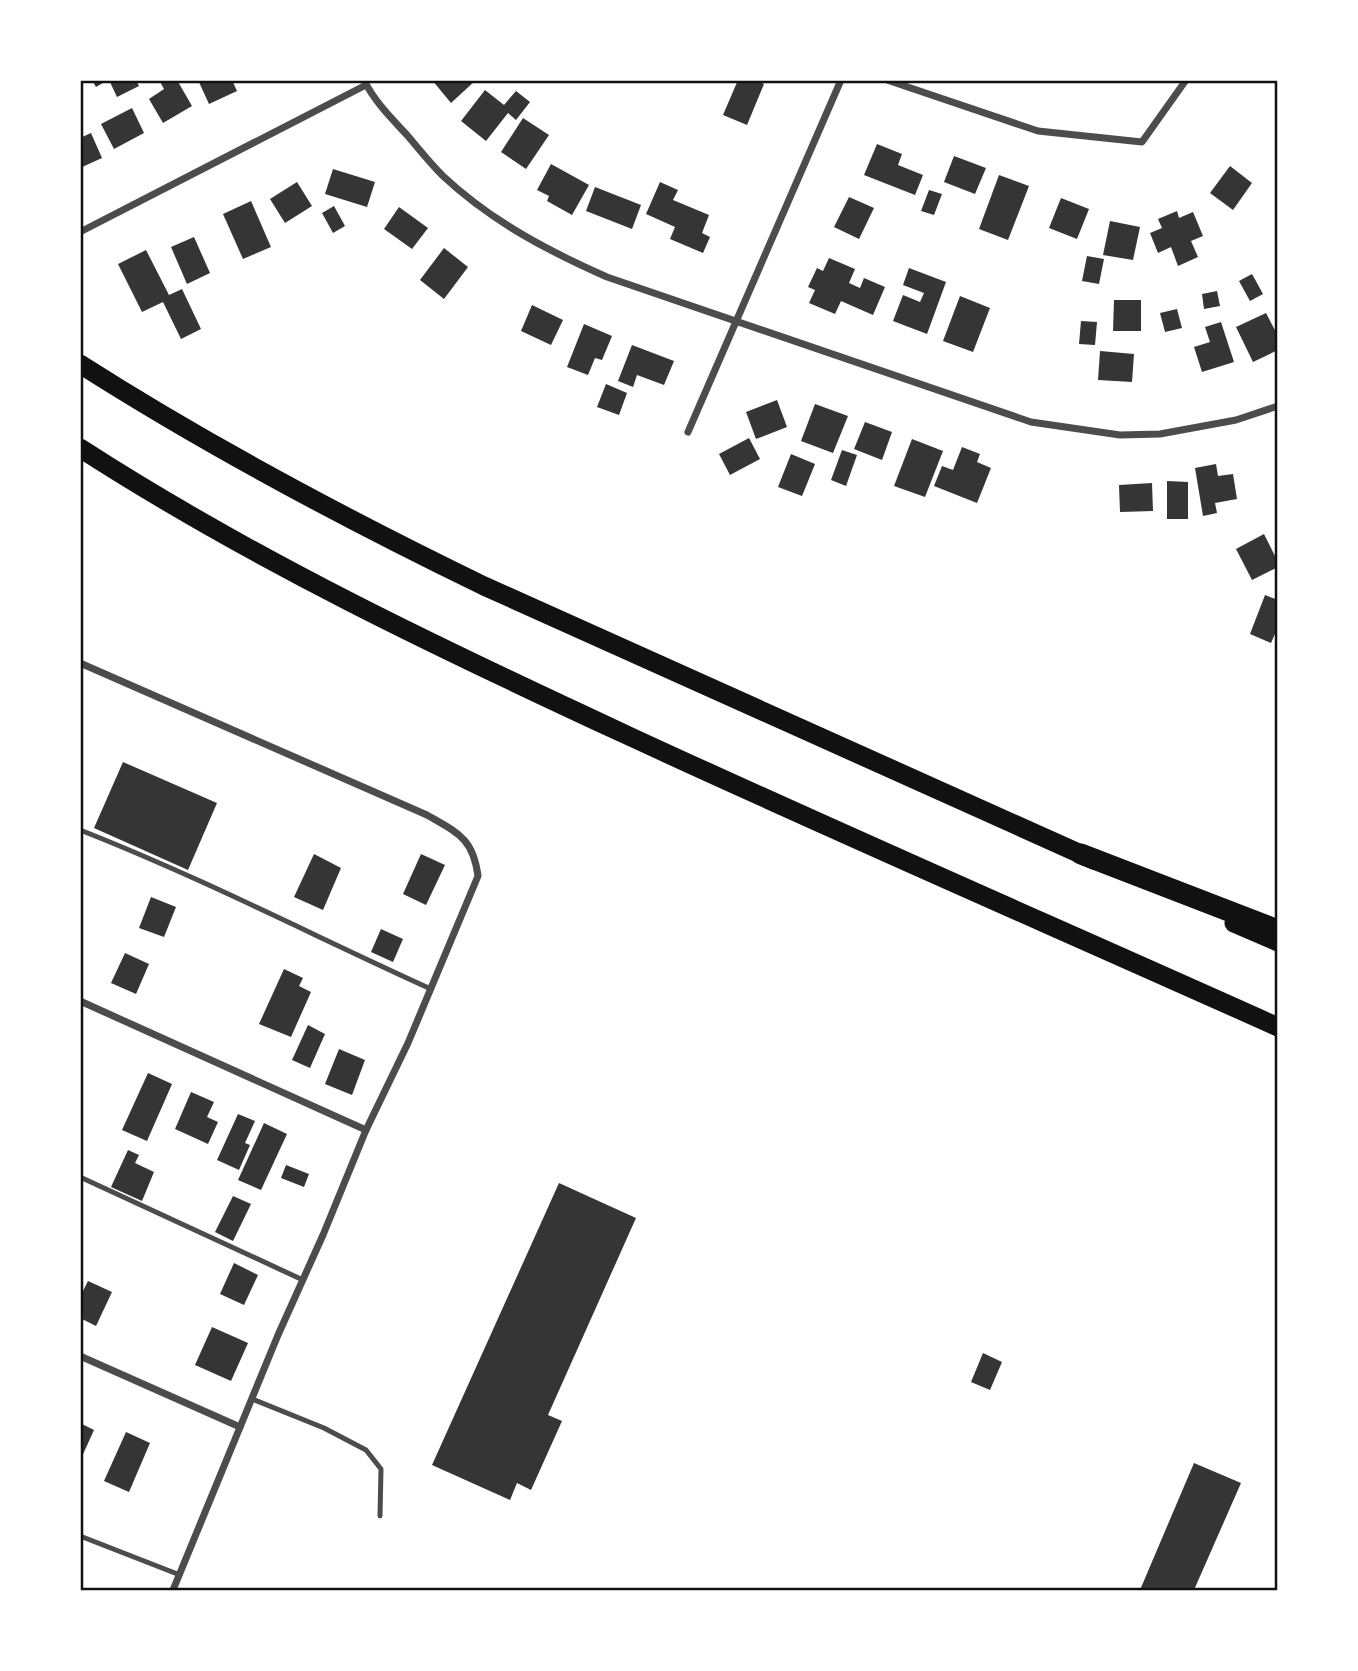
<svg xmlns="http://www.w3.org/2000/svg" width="1358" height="1671" viewBox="0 0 1358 1671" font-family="'Varela Round',sans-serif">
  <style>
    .building { fill: #353535 }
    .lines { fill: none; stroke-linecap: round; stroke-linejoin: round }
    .service { stroke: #4c4c4c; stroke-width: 5 }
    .minor { stroke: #4c4c4c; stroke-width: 7 }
    .trunk { stroke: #111; stroke-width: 19 }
    .motorway { stroke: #111; stroke-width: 21 }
    .neatline { fill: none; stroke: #111; stroke-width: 2.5 }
  </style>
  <rect width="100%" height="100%" fill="#fff"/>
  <g class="building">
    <polygon points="92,80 108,80 96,87"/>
    <polygon points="109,80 136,80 139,86 117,97"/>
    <polygon points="159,80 177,80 192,106 163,123 149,99 164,89"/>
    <polygon points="198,80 232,80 237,91 209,104"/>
    <polygon points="432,80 476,80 451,103"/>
    <polygon points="738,80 756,80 764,84 747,125 723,115"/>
    <polygon points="485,90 504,105 516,91 530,102 516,120 508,113 486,141 461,121"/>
    <polygon points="132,108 144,133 114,149 101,124"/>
    <polygon points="523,118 549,135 526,169 501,152"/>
    <polygon points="91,133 102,158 80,168 80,138"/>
    <polygon points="877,144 902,154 898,165 923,175 915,195 864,175"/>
    <polygon points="954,156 986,168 975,194 944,182"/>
    <polygon points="551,164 589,185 572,215 547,201 549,196 537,190"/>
    <polygon points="1230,166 1252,183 1233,210 1210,193"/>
    <polygon points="333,169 375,182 367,207 325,194"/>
    <polygon points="999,175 1029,186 1008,240 979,229"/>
    <polygon points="297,182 312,206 285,223 270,199"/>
    <polygon points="660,182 678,190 673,200 709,215 702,233 710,237 703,253 670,239 675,227 646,214"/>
    <polygon points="595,187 641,205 632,229 586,211"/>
    <polygon points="929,190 942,194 934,215 921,211"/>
    <polygon points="849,197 874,208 859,239 834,227"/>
    <polygon points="1061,198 1089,209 1077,239 1049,228"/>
    <polygon points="251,201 271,247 243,259 223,214"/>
    <polygon points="334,206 345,226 333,233 322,213"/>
    <polygon points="399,207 428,228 412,249 384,229"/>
    <polygon points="1177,211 1179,218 1193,212 1203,236 1191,241 1198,257 1178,266 1171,247 1158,253 1150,233 1162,228 1158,219"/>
    <polygon points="1110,221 1140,227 1133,260 1103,255"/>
    <polygon points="194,237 210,273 187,284 171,247"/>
    <polygon points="444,248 468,267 444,299 420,280"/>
    <polygon points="146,250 169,295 182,289 201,329 181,339 163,302 142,312 118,264"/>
    <polygon points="1087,256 1104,259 1099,284 1082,281"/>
    <polygon points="829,258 855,269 849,283 860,288 864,278 885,287 873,315 841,301 835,314 809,303 815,290 808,287 817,268 823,271"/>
    <polygon points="909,268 946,282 927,334 893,321 903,295 920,302 924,293 903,285"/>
    <polygon points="1252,274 1263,294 1250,301 1239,281"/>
    <polygon points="1217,291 1220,306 1204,309 1202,294"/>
    <polygon points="960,296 990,308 973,352 943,341"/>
    <polygon points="1114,300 1141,300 1141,331 1113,331"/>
    <polygon points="532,305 563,320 551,345 521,331"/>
    <polygon points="1177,309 1182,328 1165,332 1160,313"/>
    <polygon points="1266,313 1278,336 1278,350 1253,362 1236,327"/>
    <polygon points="1081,321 1097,322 1095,345 1079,344"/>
    <polygon points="1221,322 1234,362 1202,372 1194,347 1210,342 1205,327"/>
    <polygon points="584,324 612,336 602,360 595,358 588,375 567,367"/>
    <polygon points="632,345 674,361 664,385 637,375 633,387 618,381"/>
    <polygon points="1100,351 1134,354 1132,382 1098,380"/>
    <polygon points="606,384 627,393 619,415 597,407"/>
    <polygon points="777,400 787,427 756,439 746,412"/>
    <polygon points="815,404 848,416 833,453 801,441"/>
    <polygon points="865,422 892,432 882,460 854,449"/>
    <polygon points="749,438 760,459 730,475 719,454"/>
    <polygon points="912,439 943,451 925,497 894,486"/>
    <polygon points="962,447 980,454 977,462 991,468 977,503 934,486 942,466 953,470"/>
    <polygon points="842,450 857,455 846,486 831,480"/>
    <polygon points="791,454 815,464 802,496 778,487"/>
    <polygon points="1216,464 1218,476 1233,474 1237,499 1215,503 1217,513 1203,516 1195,468"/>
    <polygon points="1167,481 1188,482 1188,519 1167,519"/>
    <polygon points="1152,483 1153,511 1120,512 1119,485"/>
    <polygon points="1264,534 1278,562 1278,567 1252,580 1236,549"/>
    <polygon points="1265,595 1278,600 1278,627 1271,643 1250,634"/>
    <polygon points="123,762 217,803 188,870 94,828"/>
    <polygon points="314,854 341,868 323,910 294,897"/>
    <polygon points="421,854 445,865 426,905 403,894"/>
    <polygon points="151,897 176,907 164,937 139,928"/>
    <polygon points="381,929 403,939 393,962 371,952"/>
    <polygon points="125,953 149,964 136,994 111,983"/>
    <polygon points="284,969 303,978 299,986 311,992 291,1037 259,1024"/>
    <polygon points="308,1025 325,1034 310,1068 292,1060"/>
    <polygon points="339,1049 365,1060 352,1095 325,1084"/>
    <polygon points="148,1073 172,1084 147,1141 122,1130"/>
    <polygon points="191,1092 214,1102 207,1117 218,1122 208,1144 175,1129"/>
    <polygon points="238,1114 255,1121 245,1143 250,1145 239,1170 217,1160"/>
    <polygon points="264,1123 287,1134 261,1190 238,1180"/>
    <polygon points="128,1150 139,1155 135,1163 154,1172 142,1201 111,1187"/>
    <polygon points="286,1165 309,1174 304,1187 281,1178"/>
    <polygon points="559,1183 636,1218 548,1415 562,1421 531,1490 517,1483 510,1500 432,1465"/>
    <polygon points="233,1196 251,1204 233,1241 215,1232"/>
    <polygon points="234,1263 258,1275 244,1305 220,1294"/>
    <polygon points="88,1281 112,1292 96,1326 80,1318 80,1297"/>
    <polygon points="212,1327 248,1343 231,1381 195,1365"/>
    <polygon points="983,1353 1002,1362 990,1390 971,1382"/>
    <polygon points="80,1423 94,1430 80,1461"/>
    <polygon points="126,1432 150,1443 129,1492 104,1481"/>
    <polygon points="1194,1463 1241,1483 1194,1590 1140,1590"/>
  </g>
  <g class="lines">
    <g class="service">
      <path d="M80,830C200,877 314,936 431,989"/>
      <polyline points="80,1177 303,1280"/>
      <polyline points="252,1399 324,1428 366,1450 381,1469 380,1516"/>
      <polyline points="80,1536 180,1575"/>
    </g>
    <g class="minor">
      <path d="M364,80C374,101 392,119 407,135C419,149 430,163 443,176C491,221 548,251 607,277L1031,422L1120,435L1160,434L1236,420L1278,406"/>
      <polyline points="887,80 1038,131 1142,142 1186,80"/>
      <polyline points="80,232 366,85"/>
      <polyline points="688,432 841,80"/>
      <path d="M80,663L427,815C458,833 473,838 478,876L408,1043L366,1130L323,1235L278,1335L173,1590"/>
      <polyline points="80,1001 366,1130"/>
      <polyline points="80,1356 240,1427"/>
    </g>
    <g class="trunk">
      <path d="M80,364C210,447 346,519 484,586L1094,860"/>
      <path d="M80,448C255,561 443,650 631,737C845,836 1062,930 1278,1027"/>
      <polyline points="1234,923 1278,942"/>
    </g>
    <polyline class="motorway" points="1081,854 1278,930"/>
  </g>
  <rect width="1358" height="1671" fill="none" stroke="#ffffff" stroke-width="164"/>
  <rect x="82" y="82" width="1194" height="1507" class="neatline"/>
</svg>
